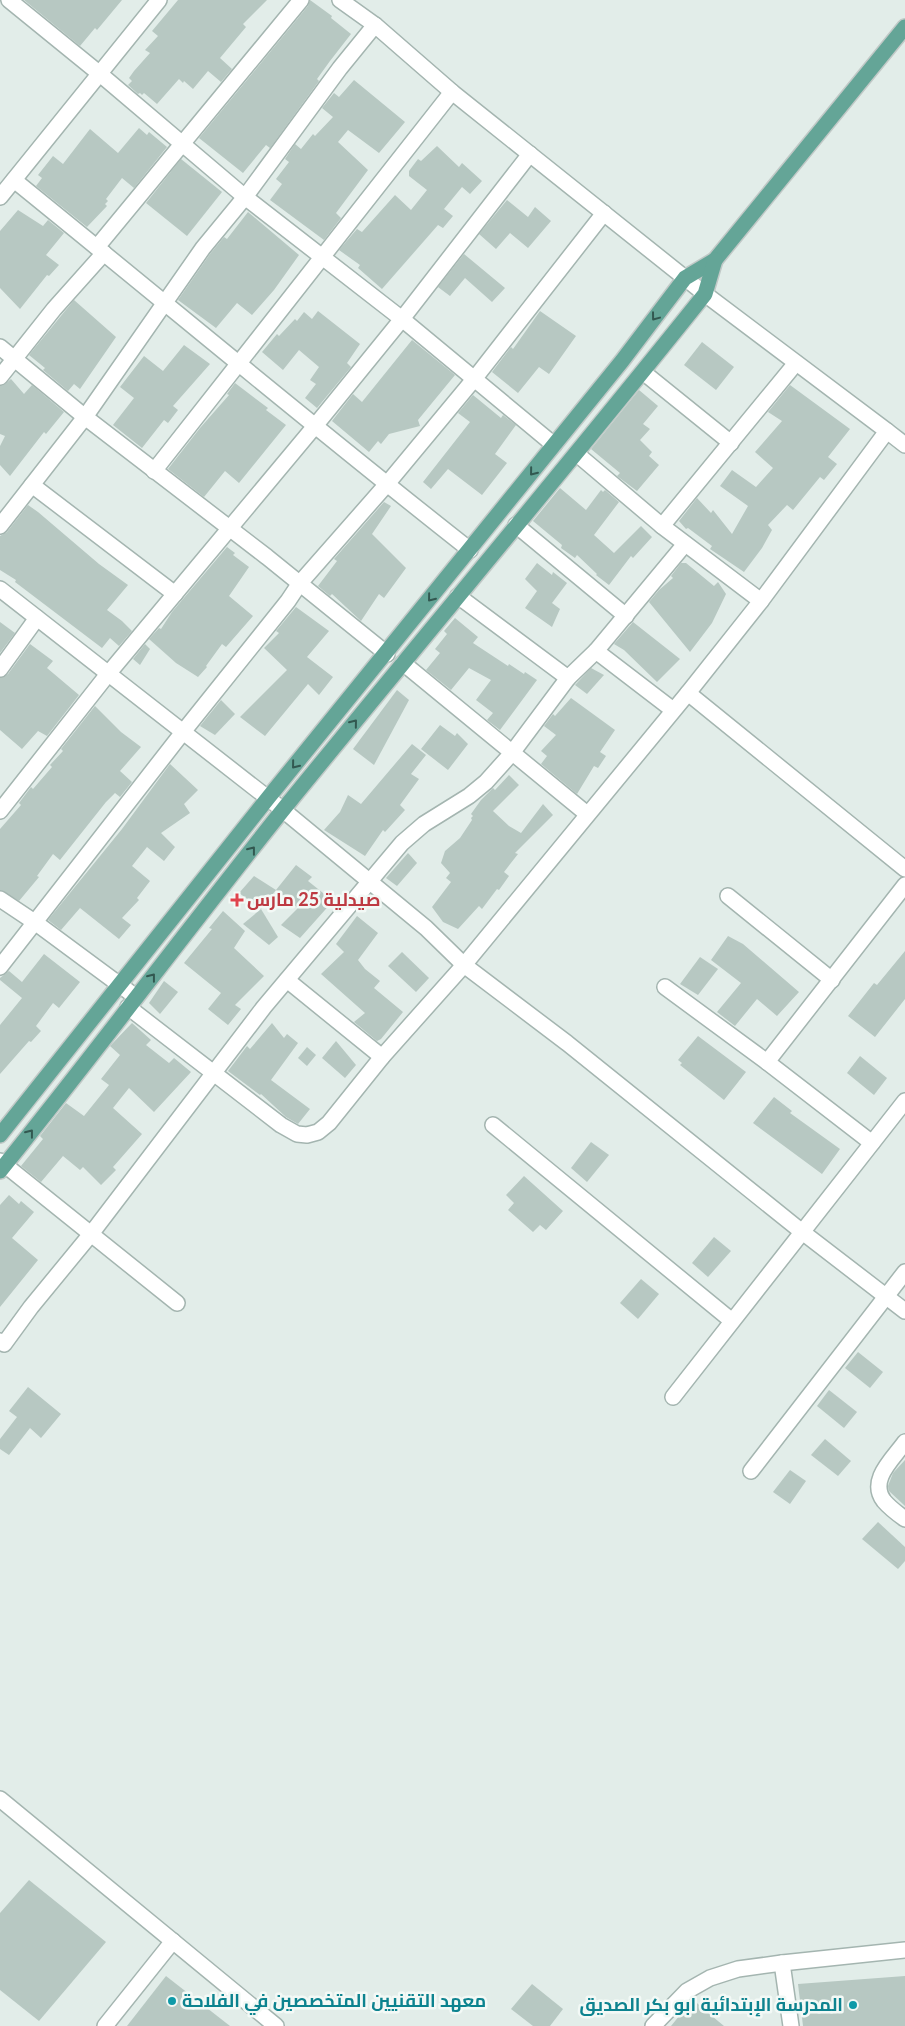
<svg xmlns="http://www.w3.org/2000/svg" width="905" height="2026" viewBox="0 0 905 2026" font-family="Lato,Cairo,sans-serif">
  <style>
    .building { fill: #b7c8c2 }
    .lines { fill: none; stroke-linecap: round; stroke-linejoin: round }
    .minor-casing { stroke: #a4b5b0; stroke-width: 18 }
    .major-casing { stroke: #c1c9c7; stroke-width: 18 }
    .minor { stroke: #fff; stroke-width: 15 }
    .major { stroke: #64a597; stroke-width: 15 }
    .oneway { stroke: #325850 }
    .health-dot { fill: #e0444e; stroke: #f3f9f6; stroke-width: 2 }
    .culture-dot { fill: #0f9aa8; stroke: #f3f9f6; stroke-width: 2 }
    .labels { text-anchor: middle; stroke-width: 5; stroke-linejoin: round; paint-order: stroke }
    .health-label { font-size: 18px; font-weight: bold; fill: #be3a42; stroke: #f3f9f6; text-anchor: start }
    .culture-label { font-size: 18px; font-weight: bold; fill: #0d838f; stroke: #f3f9f6; text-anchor: start }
  </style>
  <rect width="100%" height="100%" fill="#e2ede9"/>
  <g class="building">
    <polygon points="24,0 122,0 97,30 95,28 80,46"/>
    <polygon points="178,0 267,0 243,24 246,27 220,58 232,69 221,82 208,71 193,89 184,81 183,83 179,79 157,104 144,93 142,95 140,93 138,94 128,85 132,81 129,78 134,71 150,53 145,50 158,36 152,31"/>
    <polygon points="310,0 332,16 331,18 351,34 330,61 317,79 319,81 270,148 266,145 243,173 199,138 308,6"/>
    <polygon points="354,80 405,122 379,153 348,130 338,142 368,170 336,213 341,218 324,240 270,200 282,184 276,179 289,162 285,159 295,144 301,149 313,134 315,136 333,117 322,108 334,93 339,97"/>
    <polygon points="139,128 147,135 149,132 167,147 134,188 122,178 106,199 108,201 105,204 107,206 87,227 36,186 42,178 38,175 53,156 63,164 90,129 118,153"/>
    <polygon points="437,146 459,167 462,163 482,181 470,194 462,187 444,209 453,216 443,228 438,225 382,289 358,268 360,265 339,250 357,229 362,232 395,195 411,210 427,190 409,176 409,171 418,159 421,161"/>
    <polygon points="181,159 222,192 187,236 146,203"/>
    <polygon points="507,200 528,217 535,207 551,221 528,248 510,233 496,249 479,234"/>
    <polygon points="18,210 43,226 48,220 64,233 46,255 59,265 49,276 47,275 20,309 0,288 0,231"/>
    <polygon points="248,212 299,255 274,290 252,315 237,303 216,328 178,300 210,254 224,237 227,239"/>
    <polygon points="464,254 505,288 492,302 465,278 450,296 438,287"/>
    <polygon points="74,300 116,337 80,389 74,384 68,391 43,370 45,368 29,355"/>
    <polygon points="318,311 360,344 347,363 351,367 317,408 305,398 316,384 310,380 319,367 299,350 283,370 262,352 277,334 279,336 295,319 297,321 304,312 312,319"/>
    <polygon points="540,311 576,336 549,374 539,367 518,393 492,372 511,347 513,349"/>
    <polygon points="412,340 455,375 418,420 420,426 389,434 381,444 378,441 369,452 332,421 353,394 362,402"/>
    <polygon points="702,342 734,367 716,390 684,365"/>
    <polygon points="184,345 210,364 173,406 178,410 168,423 164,420 142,448 113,425 134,398 120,387 144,356 163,371"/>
    <polygon points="11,379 24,394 32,385 64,412 46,434 44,432 10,476 0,465 0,446 5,436 0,434 0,386 4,385"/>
    <polygon points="235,383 268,408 266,410 286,425 239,483 225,471 204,497 168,469 200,428 229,395 227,394"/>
    <polygon points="790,385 850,429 828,457 837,464 824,480 820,477 793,510 787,505 768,525 772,530 762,548 744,572 710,549 712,546 688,528 686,529 679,521 697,498 711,513 713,510 732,534 748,506 720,486 732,470 756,487 773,468 755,452 782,421 768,412"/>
    <polygon points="639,390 658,406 643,424 650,429 640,440 652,452 649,456 659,465 637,491 617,476 620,473 591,449"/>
    <polygon points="473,395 501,418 503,415 516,425 495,454 507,463 482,495 448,469 431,489 423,482 470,422 458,413"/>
    <polygon points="560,488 586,510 601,490 603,492 605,490 619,502 594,535 614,553 641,526 652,537 633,558 631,556 609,585 596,575 597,574 577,555 575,558 561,548 562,545 533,521"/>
    <polygon points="384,502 391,506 372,534 406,568 384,598 379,594 361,621 332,594 330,596 318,586 337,561 334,559"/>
    <polygon points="28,505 38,512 99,564 128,585 107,610 122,621 132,631 119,646 110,638 102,648 15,582 16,580 0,570 0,536 7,532"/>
    <polygon points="227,547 235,553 233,555 249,567 229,596 253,616 226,647 222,644 206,666 207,667 198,677 176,663 149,639 159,628 161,629 172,612"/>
    <polygon points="537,563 552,575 553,572 567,583 552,603 560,609 552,627 525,608 537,591 525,579"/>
    <polygon points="681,563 686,563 714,586 718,582 726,594 712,623 690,652 649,602 659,590 673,578 671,576"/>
    <polygon points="296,607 329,631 307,657 333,677 319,695 308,684 265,736 240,717 287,670 264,648 279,633 276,631"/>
    <polygon points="455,618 478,637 473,643 508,666 509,664 524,674 525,672 537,680 500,730 487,720 493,713 476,700 491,680 469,668 451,690 426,670 440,653 435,649 447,634 444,631"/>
    <polygon points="0,622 15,633 0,653"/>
    <polygon points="633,622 680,659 657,682 624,650 614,644"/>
    <polygon points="30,644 53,661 47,668 79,695 47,736 38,731 22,749 0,730 0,678 8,674"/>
    <polygon points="145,644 150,649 140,665 133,659"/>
    <polygon points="591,668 604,675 587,694 575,685"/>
    <polygon points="397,690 409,700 374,765 353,749"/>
    <polygon points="571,698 615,730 600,752 606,756 598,768 594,766 577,794 541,764 547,756 541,751 556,735 544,726 553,714 555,716"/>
    <polygon points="221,700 235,714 215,735 200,726"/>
    <polygon points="95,706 121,732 141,747 120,771 132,782 120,797 115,793 106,802 60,860 53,854 37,876 39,877 19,901 0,890 0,829 21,805 19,803 31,787 33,789 52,767 50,765 63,751 61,749"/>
    <polygon points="440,725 455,736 457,733 468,744 448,770 421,749"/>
    <polygon points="412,744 426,755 411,774 419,779 400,805 405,810 385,832 383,830 365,856 324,830 340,812 348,795 361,804"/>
    <polygon points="170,764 198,790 184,804 190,813 161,833 175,847 164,861 147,847 132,866 150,881 137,898 139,900 122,918 131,925 119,939 80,908 61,930 48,920 122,829"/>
    <polygon points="509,775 519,785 493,811 509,826 521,833 543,804 553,815 515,853 518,854 504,872 509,876 499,890 497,889 482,909 479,906 458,929 443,922 432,907 451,882 446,878 450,873 441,863 445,851 460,838 472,820 471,818 473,816 471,814 481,800 493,788 495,790"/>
    <polygon points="408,853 417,863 397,886 386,878"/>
    <polygon points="296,865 312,877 308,881 333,901 300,938 281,925 298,908 276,890"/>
    <polygon points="254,876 276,890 261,909 239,893"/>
    <polygon points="261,909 278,937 269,945 243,924"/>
    <polygon points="223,911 245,931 234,948 264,976 235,1005 241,1009 228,1025 208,1009 221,993 184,963 212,929 209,928"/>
    <polygon points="357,916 378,933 358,960 365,969 380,981 374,988 403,1012 381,1039 377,1041 354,1022 365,1013 321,974 344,952 336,944"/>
    <polygon points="728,936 743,944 799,992 777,1016 757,999 735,1026 717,1012 741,983 711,960"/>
    <polygon points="905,951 905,999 875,1037 848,1016 874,983 877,985"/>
    <polygon points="402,952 429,978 416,992 388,966"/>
    <polygon points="44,954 80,982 59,1008 53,1003 36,1026 41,1031 31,1042 29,1041 0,1074 0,1025 22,998 0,980 0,978 9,971 22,982"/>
    <polygon points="700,957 718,969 698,995 680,984"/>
    <polygon points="164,981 178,992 160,1014 149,1003"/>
    <polygon points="132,1023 151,1040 146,1045 169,1063 174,1058 191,1072 154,1112 129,1088 113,1108 142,1134 113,1167 116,1170 101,1185 83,1167 80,1170 63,1156 41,1182 21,1166 43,1139 40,1136 66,1103 84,1116 109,1085 101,1079 120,1055 110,1046"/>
    <polygon points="272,1023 284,1038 287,1034 298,1043 271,1080 310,1109 298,1124 286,1117 261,1094 260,1095 228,1071 247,1046 250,1049"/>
    <polygon points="698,1036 746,1072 724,1100 680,1065 682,1063 678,1060"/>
    <polygon points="336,1041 356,1065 345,1078 322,1058"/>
    <polygon points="307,1047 316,1055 307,1066 298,1058"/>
    <polygon points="860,1056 887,1078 874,1095 847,1073"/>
    <polygon points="774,1097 792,1111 790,1113 840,1149 822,1174 753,1123"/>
    <polygon points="591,1142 609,1155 587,1182 571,1168"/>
    <polygon points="524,1176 563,1211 546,1230 540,1225 533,1232 508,1210 514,1203 506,1195"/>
    <polygon points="9,1195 19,1204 21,1201 34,1212 12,1238 38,1260 0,1307 0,1205"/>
    <polygon points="714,1237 731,1251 708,1277 692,1263"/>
    <polygon points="641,1279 659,1294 638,1319 620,1303"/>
    <polygon points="858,1352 883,1372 870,1388 845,1368"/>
    <polygon points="28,1387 61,1414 41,1438 30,1428 9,1455 0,1449 0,1439 17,1417 9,1411"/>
    <polygon points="829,1390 857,1412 844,1428 817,1406"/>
    <polygon points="825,1439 851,1461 838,1476 811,1455"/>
    <polygon points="905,1460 905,1506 889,1491 888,1486 893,1473"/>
    <polygon points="790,1470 806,1481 790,1504 773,1492"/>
    <polygon points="878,1522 905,1547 905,1561 898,1569 862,1539"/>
    <polygon points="29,1880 106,1942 39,2021 0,1990 0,1913"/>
    <polygon points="166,1976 230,2026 127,2026"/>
    <polygon points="905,1976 905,2026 803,2026 798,1984"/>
    <polygon points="532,1984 563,2009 550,2026 533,2026 511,2009"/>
    <polygon points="693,1999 701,2007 724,2026 671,2026"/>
  </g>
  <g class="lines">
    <g class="minor-casing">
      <g id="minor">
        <polyline points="9,0 100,74 245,197 402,319 554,445"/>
        <path d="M14,180C166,303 316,429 470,550"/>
        <polyline points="0,197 159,0"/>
        <polyline points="97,247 301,0"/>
        <polyline points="0,347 85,417 267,557 387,654"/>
        <polyline points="643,372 731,443"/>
        <polyline points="0,377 54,309 104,253"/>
        <polyline points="887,431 905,445"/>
        <polyline points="577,454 662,526"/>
        <polyline points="154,471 452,92"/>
        <polyline points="32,485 175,594"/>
        <polyline points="516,525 626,616"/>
        <polyline points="0,526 85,417 203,248 245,197 340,68 375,25"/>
        <polyline points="0,589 283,810 426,928 464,965 567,1043 801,1231 905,1311"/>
        <polyline points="458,596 568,678 596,651 673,710"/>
        <polyline points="761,601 662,526 796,363"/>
        <polyline points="596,651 685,544"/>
        <polyline points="403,663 587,814"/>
        <polyline points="0,669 37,618"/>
        <polyline points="688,693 905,869"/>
        <polyline points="0,811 108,674 315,426 402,319 530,154"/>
        <polyline points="728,896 832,980"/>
        <polyline points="0,899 36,923 136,997"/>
        <polyline points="0,967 183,732 288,601 300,583 387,484 475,378 604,213"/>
        <polyline points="287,980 382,1057"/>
        <polyline points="665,987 767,1062 872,1143"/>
        <polyline points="128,1007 281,1125 297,1134 307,1135 318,1132 329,1123 382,1057 464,965 688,693 761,601 887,431 705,294 452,92 375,25 340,0"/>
        <polyline points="767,1062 905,885"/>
        <polyline points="493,1125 732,1321"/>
        <polyline points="0,1161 177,1303"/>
        <polyline points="0,1341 4,1344 31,1307 91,1234 264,1007 402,843 424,824 469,796 486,782 512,753 568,678"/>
        <polyline points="673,1397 905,1101"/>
        <path d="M905,1442C893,1459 868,1480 884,1501C890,1508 898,1514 905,1519"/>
        <polyline points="751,1471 905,1272"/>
        <polyline points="0,1799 276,2026"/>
        <polyline points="782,1963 791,2026"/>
        <polyline points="105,2026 173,1941"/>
        <polyline points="653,2026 687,1991 710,1978 738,1969 782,1963 905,1950"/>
      </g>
    </g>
    <g class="major-casing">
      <g id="major">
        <polyline points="0,1135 268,798 622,361 685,278 715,260 905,27"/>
        <path d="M0,1171C97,1051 189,927 286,806C425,635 567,467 705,294L715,260"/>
      </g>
    </g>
    <use href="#minor" class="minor"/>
    <use href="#major" class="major"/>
  </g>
  <defs><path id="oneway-chevron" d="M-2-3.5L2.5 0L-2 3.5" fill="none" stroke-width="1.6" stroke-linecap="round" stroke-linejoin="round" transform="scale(1.25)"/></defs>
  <g class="oneway">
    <use href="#oneway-chevron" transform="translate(655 317) rotate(127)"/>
    <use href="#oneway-chevron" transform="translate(533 472) rotate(129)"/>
    <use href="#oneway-chevron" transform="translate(431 598) rotate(129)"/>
    <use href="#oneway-chevron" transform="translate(354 723) rotate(-51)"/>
    <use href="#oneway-chevron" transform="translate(295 765) rotate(129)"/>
    <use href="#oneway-chevron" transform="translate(252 850) rotate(-52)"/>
    <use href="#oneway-chevron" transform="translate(152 977) rotate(-52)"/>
    <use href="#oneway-chevron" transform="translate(30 1133) rotate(-52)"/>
  </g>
  <path class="health-dot" d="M234.5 892.5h5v5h5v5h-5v5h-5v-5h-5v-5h5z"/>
  <g class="culture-dot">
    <circle cx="172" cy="2001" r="5"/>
    <circle cx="853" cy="2005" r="5"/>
  </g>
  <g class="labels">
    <g class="health-label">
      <text x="247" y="906">صيدلية 25 مارس</text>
    </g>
    <g class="culture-label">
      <text x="182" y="2007">معهد التقنيين المتخصصين في الفلاحة</text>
      <text x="843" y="2011" text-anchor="end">المدرسة الإبتدائية ابو بكر الصديق</text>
    </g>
  </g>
</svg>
